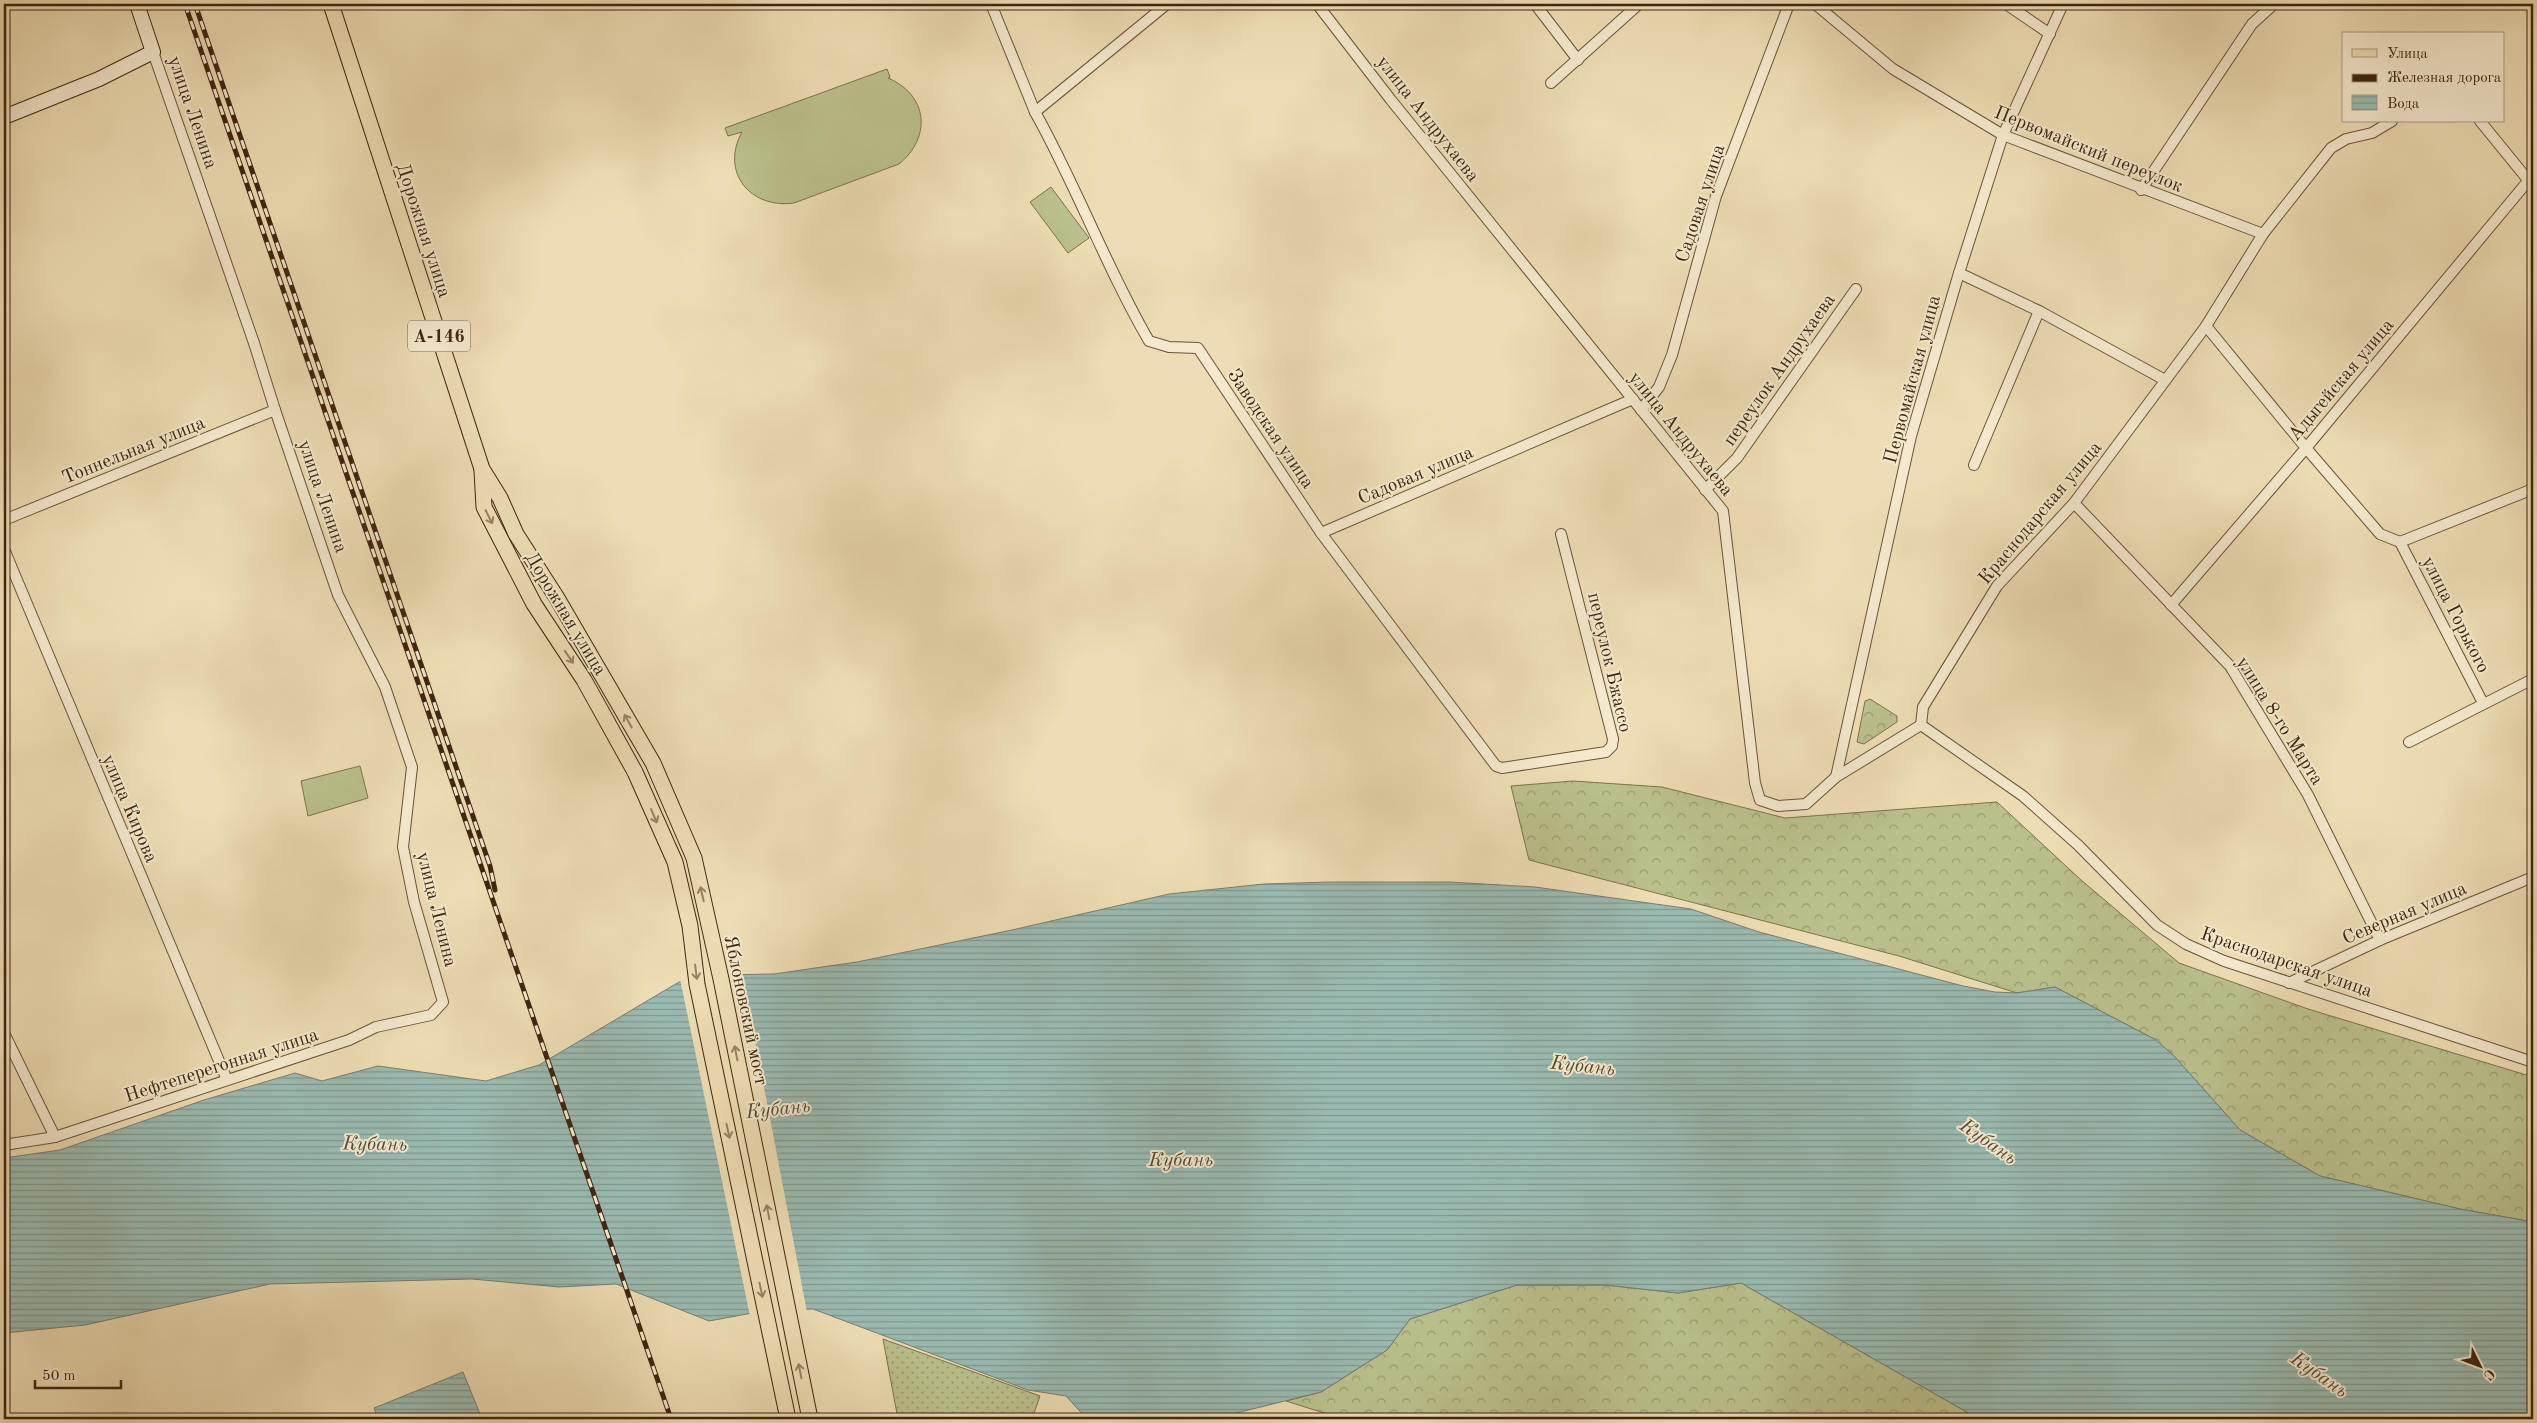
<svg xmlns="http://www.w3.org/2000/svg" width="2537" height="1423" viewBox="0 0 2537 1423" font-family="'Old Standard TT',serif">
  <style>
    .grass { fill: url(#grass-dots); stroke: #7c724e }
    .forest { fill: url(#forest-crowns); stroke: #7c724e }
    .pitch { fill: #bac08c; stroke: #7c724e }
    .water { fill: url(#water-rules); stroke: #757f71 }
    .pier { fill: #eeddb4 }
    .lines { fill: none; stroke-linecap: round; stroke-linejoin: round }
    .street-casing { stroke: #6a5338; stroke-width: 12 }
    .secondary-casing { stroke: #3e250f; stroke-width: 16 }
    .primary-casing { stroke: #3e250f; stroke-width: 17 }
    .street { stroke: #f4e9ce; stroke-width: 10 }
    .secondary { stroke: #f4e9ce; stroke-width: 14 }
    .primary { stroke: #eeddb4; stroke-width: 15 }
    .rail-casing { stroke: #3e250f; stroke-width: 5 }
    .rail { stroke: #f4e9ce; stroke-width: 3; stroke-dasharray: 9; stroke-linecap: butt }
    .oneway { stroke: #968162 }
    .labels { text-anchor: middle; stroke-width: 4; stroke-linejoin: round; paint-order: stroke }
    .shield { fill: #f4e9ce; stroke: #756048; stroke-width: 1 }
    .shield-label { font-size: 18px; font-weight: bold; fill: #3e250f }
    .street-label { font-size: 19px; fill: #3e250f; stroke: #f4e9ce }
    .water-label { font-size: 20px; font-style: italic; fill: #554a38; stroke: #f4e9ce }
  </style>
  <defs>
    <pattern id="grass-dots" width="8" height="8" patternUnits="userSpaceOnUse" patternTransform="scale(1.25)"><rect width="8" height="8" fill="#bac08c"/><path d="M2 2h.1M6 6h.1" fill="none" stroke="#999c71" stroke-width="1.8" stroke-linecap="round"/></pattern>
    <pattern id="forest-crowns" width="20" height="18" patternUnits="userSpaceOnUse" patternTransform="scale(1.25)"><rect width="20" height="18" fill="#bac08c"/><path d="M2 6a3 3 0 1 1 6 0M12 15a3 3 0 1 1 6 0" fill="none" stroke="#999c71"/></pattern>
    <pattern id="water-rules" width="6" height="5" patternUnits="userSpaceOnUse" patternTransform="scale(1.25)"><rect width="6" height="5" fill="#9abbb2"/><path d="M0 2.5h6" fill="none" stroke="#7f988f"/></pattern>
  </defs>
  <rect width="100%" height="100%" fill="#eeddb4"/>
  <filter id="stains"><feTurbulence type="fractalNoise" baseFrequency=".004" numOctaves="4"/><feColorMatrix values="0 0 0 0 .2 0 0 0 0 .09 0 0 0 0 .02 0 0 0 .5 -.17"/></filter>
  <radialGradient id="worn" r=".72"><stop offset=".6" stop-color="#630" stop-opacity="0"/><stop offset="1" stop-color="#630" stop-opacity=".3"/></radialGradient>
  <polygon class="grass" points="883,1339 1040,1396 1032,1419 898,1419"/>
  <g class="forest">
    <polygon points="1870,699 1897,716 1897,722 1864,744 1857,742 1865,701"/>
    <polygon points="1573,781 1662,787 1785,818 1997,802 2081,880 2179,963 2308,1009 2533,1077 2533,1222 2460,1209 2320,1176 2240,1130 2174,1056 2156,1040 2055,987 2017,993 1899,956 1529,860 1511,786"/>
    <polygon points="1741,1283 1979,1419 1343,1419 1286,1401 1321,1392 1387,1350 1410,1319 1517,1285 1605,1285 1678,1293"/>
  </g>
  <g class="pitch">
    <path d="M887,69L890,77L888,78C928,95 932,137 899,164L794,203C750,209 720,172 742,132L728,136L725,128Z"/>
    <polygon points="1051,187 1089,238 1068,253 1030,202"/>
    <polygon points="360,766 368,798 308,816 301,781"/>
  </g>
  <g class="water">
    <polygon points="1330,882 1449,882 1535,887 1691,909 1759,932 1963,986 1995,992 2017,993 2055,987 2156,1040 2174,1056 2240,1130 2320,1176 2460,1209 2533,1222 2533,1419 1979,1419 1741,1283 1678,1293 1605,1285 1517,1285 1410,1319 1387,1350 1321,1392 1212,1419 1087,1419 1066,1396 1028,1390 813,1309 763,1311 709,1321 616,1284 559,1287 472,1279 270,1284 85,1325 4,1333 4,1158 60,1150 204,1100 295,1073 322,1081 378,1066 486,1081 539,1065 679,982 719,975 774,974 857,962 1012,930 1169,894 1264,884"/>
    <polygon points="463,1372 482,1419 378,1419 374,1408"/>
  </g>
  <polygon class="pier" points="719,972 742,972 807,1312 750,1316 680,979"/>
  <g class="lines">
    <g class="street-casing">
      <g id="street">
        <polyline points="991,4 1035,112 1167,4"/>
        <polyline points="1317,4 1391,100 1723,511 1755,783 1760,800 1778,806 1806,804 1836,777 1921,725"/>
        <polyline points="1535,4 1578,60"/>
        <polyline points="1815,4 1893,69 2003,135 2263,234"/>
        <polyline points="2006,4 2050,34"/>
        <polyline points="1551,83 1639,4"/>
        <path d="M1035,112C1077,187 1106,267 1149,341L1169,347L1198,348L1321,533L1496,766L1502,768L1606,752L1612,746L1613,739L1561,534"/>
        <polyline points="2480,121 2533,186"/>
        <polyline points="2141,190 2252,24 2274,4"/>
        <polyline points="1959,273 2039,311 2165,380"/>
        <polyline points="2206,326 2306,448 2380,534 2400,542"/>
        <polyline points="1641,410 1659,387 1672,355 1716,196 1789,4"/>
        <polyline points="1974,465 2039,311"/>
        <polyline points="1705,490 1737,458 1856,289"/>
        <polyline points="2074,503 2230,666 2308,795 2380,940"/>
        <polyline points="4,520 275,410"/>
        <polyline points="1321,533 1633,399"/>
        <polyline points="2400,542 2483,703"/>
        <polyline points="2400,542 2533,489"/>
        <polyline points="4,549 227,1080"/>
        <polyline points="2171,605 2306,448 2533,175"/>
        <polyline points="1921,725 1923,707 1997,586 2074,503 2206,326 2263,234 2331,148 2346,139 2372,133 2392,121"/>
        <polyline points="1921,725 2023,796 2078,845 2157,925 2186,944 2224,961 2533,1062"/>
        <polyline points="2409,742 2533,679"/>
        <polyline points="1836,777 1911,436 1959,273 2003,135 2063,4"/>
        <polyline points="2289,983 2380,940 2533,877"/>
        <polyline points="4,1033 55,1137"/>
        <polyline points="4,1145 55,1137 349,1040 376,1027 431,1015 443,1002 414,902 403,847 412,767 385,687 338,595 275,410 254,343 153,52"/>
      </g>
    </g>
    <g class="secondary-casing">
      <polyline id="secondary" points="4,117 99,79 153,52 137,4"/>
    </g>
    <g class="primary-casing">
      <g id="primary">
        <polyline points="331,4 482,469 500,498 516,534 557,598 653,763 694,858 721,979 810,1419"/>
        <polyline points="482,471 484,507 534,604 584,680 635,772 675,862 690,926 697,984 788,1419"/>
      </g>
    </g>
    <use href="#street" class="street"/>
    <use href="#secondary" class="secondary"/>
    <use href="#primary" class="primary"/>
    <g class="rail-casing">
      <g id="rail">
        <polyline points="185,4 671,1419"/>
        <polyline points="195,4 490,866 495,890"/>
      </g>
    </g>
    <use href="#rail" class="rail"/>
  </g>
  <defs><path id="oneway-shaft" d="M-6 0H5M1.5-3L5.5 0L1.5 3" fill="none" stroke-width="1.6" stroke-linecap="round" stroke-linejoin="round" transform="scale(1.25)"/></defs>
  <g class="oneway">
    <use href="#oneway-shaft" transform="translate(489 517) rotate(63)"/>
    <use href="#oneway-shaft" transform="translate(569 657) rotate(56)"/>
    <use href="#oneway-shaft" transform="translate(628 721) rotate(-120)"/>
    <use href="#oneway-shaft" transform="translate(654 816) rotate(66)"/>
    <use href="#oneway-shaft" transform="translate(702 894) rotate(-103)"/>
    <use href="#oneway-shaft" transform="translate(696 972) rotate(83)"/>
    <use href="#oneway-shaft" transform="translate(736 1053) rotate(-101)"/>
    <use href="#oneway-shaft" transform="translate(728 1131) rotate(78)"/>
    <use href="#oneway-shaft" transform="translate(768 1212) rotate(-101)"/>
    <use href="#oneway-shaft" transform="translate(761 1290) rotate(78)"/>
    <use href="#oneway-shaft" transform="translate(800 1371) rotate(-101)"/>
  </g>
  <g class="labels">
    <rect class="shield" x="408" y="320.5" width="62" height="31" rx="4"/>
    <g class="shield-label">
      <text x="439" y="342">А-146</text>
    </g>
    <g class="street-label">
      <text transform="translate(194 112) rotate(71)" y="7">улица Ленина</text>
      <text transform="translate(1429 118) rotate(52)" y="7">улица Андрухаева</text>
      <text transform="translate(2089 148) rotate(22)" y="7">Первомайский переулок</text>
      <text transform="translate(1699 203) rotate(-72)" y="7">Садовая улица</text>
      <text transform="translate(425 230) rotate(72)" y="7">Дорожная улица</text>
      <text transform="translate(1778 369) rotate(-55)" y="7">переулок Андрухаева</text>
      <text transform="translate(1911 379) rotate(-75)" y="7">Первомайская улица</text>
      <text transform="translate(2340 379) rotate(-50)" y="7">Адыгейская улица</text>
      <text transform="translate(1272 428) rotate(56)" y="7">Заводская улица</text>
      <text transform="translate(1682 433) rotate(51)" y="7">улица Андрухаева</text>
      <text transform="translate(133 449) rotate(-22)" y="7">Тоннельная улица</text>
      <text transform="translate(1415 474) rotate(-23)" y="7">Садовая улица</text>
      <text transform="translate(324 496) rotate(71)" y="7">улица Ленина</text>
      <text transform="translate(2039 512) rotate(-50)" y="7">Краснодарская улица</text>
      <text transform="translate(567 613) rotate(59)" y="7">Дорожная улица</text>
      <text transform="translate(2457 614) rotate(63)" y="7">улица Горького</text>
      <text transform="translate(1611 662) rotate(77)" y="7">переулок Бжассо</text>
      <text transform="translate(2281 720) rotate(58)" y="7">улица 8-го Марта</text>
      <text transform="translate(131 808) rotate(67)" y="7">улица Кирова</text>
      <text transform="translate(438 909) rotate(76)" y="7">улица Ленина</text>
      <text transform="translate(2404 912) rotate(-23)" y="7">Северная улица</text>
      <text transform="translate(2287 961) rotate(19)" y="7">Краснодарская улица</text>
      <text transform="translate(747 1010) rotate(78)" y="7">Яблоновский мост</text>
      <text transform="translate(221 1064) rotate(-18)" y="7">Нефтеперегонная улица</text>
    </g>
    <g class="water-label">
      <text transform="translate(1583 1065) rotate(6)" y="7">Кубань</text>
      <text transform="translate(778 1108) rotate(-6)" y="7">Кубань</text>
      <text transform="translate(1989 1141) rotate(35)" y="7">Кубань</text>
      <text transform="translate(375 1143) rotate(1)" y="7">Кубань</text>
      <text x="1181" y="1166">Кубань</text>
      <text transform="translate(2320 1374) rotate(35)" y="7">Кубань</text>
    </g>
  </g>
  <rect width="2537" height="1423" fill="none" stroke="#eeddb4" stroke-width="20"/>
  <rect x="5" y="5" width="2527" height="1413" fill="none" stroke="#3e250f" stroke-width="2.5"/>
  <rect x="10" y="10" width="2517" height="1403" fill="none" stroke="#3e250f"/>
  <rect x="2342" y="32" width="162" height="90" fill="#f4e9ce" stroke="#ab9b82"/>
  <rect x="2352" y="49" width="25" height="8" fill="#eeddb4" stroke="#ab9b82"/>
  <text x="2387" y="58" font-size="15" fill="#3e250f">Улица</text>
  <rect x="2352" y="74" width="25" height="8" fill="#3e250f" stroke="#ab9b82"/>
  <text x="2387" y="82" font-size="15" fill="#3e250f">Железная дорога</text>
  <rect x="2352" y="95" width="25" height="15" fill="url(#water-rules)" stroke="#ab9b82"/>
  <text x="2387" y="108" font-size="15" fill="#3e250f">Вода</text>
  <g transform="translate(2480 1366) rotate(132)" stroke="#f4e9ce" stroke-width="4" paint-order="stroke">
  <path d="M0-4L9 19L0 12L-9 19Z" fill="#3e250f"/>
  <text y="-8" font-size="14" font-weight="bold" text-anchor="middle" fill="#3e250f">С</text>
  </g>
  <path d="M35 1380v8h86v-8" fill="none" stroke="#3e250f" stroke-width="2.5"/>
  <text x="42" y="1380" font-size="15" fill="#3e250f" stroke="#f4e9ce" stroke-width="4" paint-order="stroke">50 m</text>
  <rect width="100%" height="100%" filter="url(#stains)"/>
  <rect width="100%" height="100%" fill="url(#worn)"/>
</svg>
